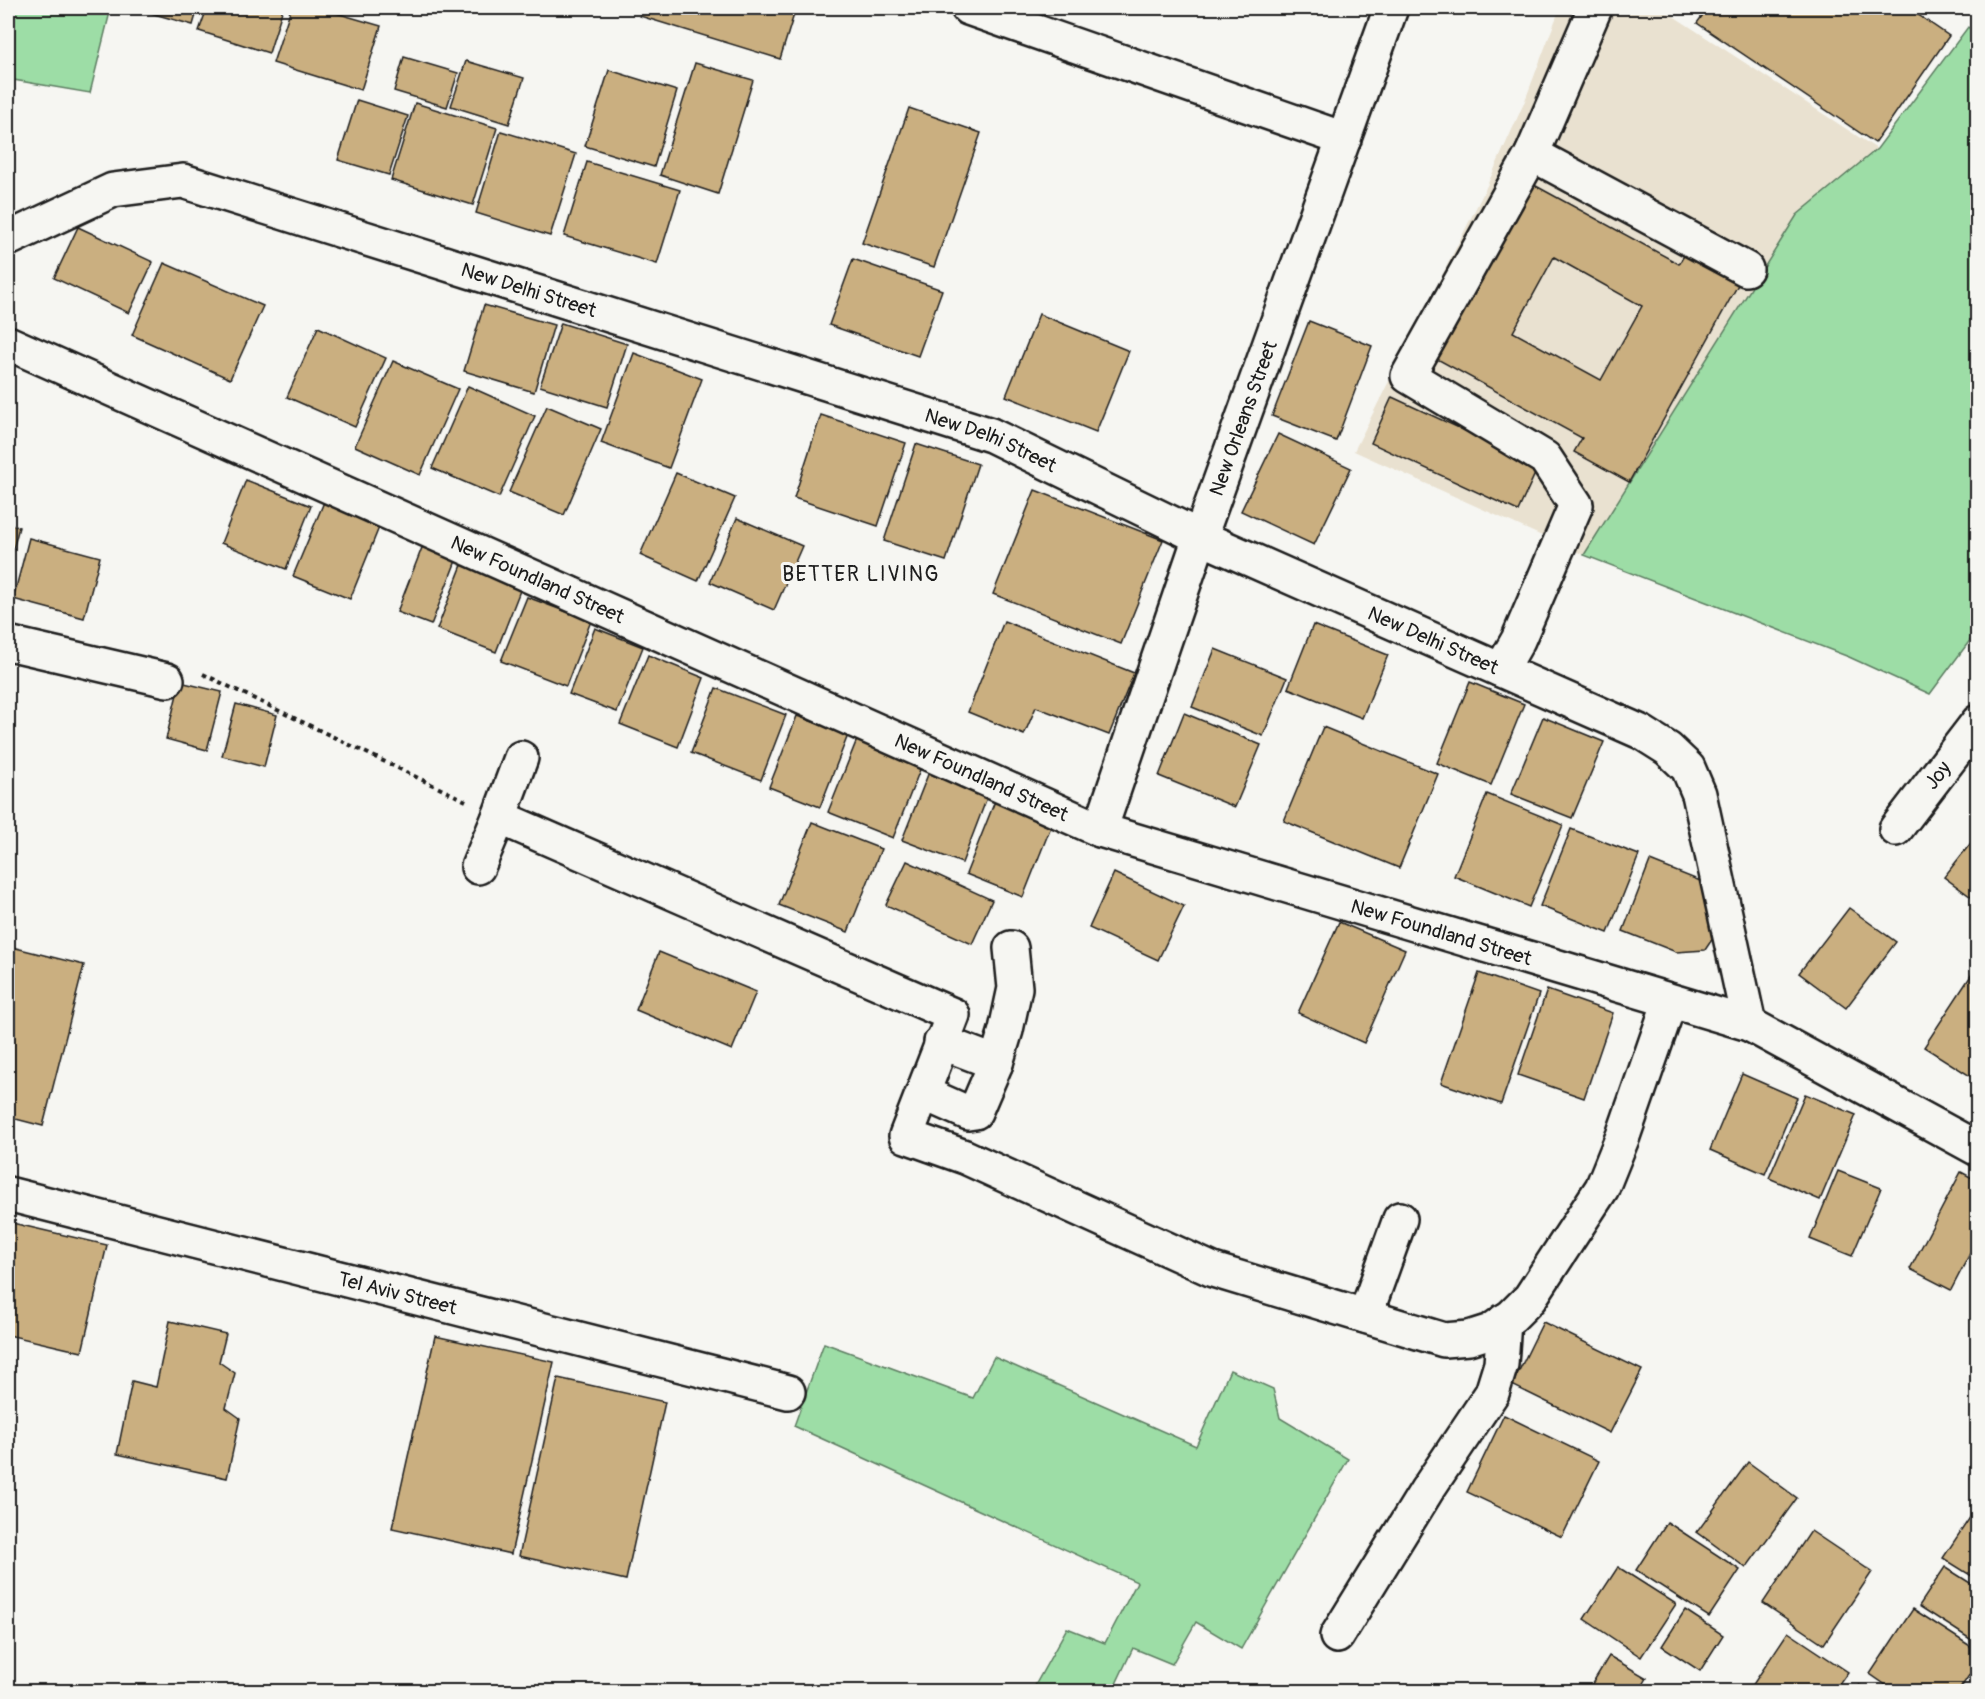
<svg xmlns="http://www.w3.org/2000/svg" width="1985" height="1699" viewBox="0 0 1985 1699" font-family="Pangolin,sans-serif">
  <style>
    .built { fill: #e9e1d0 }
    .green { fill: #9ddda6; stroke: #5c7c61; stroke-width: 1.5 }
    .building { fill: #caaf80; stroke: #1c1c1c; stroke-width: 1.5; fill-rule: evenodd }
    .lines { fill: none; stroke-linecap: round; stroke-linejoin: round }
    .minor-casing { stroke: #1c1c1c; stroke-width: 38 }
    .path { stroke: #1c1c1c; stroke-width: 4; stroke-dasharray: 4.5 4.5; stroke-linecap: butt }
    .minor { stroke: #f6f6f2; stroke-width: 33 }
    .labels { text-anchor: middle; stroke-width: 6; stroke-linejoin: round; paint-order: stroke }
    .street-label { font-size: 20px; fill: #1c1c1c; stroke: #f6f6f2 }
    .neighbourhood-label { font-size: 21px; letter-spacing: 1.5px; fill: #1c1c1c; stroke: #f6f6f2 }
  </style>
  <rect width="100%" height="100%" fill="#f6f6f2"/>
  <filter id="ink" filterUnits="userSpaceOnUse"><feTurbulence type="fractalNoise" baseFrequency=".0167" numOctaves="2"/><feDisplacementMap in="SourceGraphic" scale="12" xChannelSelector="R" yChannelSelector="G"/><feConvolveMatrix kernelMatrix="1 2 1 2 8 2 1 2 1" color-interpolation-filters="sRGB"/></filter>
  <g filter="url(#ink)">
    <polygon class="built" points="1560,8 1661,8 1877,149 1797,215 1584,555 1354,451 1485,190 1524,103"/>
    <g class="green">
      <polygon points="8,8 111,8 90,93 8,79"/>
      <polygon points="1968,27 1977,34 1977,631 1930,694 1849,657 1584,555 1797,215 1877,149"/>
      <polygon points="824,1343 973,1398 994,1357 1196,1446 1230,1370 1273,1389 1280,1418 1348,1459 1241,1649 1196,1622 1172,1664 1133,1648 1114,1688 1123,1691 1032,1691 1067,1628 1105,1643 1137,1582 794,1426"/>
    </g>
    <g class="building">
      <polygon points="133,8 198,8 193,25"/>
      <polygon points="207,8 283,8 269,53 199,31"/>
      <polygon points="291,8 319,8 381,26 361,90 273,63"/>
      <polygon points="642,8 796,8 780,59 640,16"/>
      <polygon points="1708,8 1908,8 1949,36 1875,143 1697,23"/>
      <polygon points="404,57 458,73 447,107 394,91"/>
      <polygon points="466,61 524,78 509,124 451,106"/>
      <polygon points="695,63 753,80 718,194 660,175"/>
      <polygon points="609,70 677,91 654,167 585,146"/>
      <polygon points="357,100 408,116 389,175 338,160"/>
      <polygon points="415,103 497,128 473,205 391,180"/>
      <polygon points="909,108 981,133 934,267 862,243"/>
      <polygon points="501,131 576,154 550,236 476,213"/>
      <polygon points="587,162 680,190 657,264 564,236"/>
      <path d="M1525,180L1679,264L1686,252L1740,281L1629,482L1574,452L1582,438L1428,354ZM1554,257L1642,306L1601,380L1513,332Z"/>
      <polygon points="78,227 153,262 129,313 54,278"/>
      <polygon points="853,259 942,290 918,356 829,325"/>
      <polygon points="164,263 263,306 230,379 132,335"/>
      <polygon points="484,305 554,325 534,392 464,371"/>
      <polygon points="1039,314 1129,351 1096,432 1006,396"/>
      <polygon points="1309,321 1372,346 1336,441 1272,416"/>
      <polygon points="561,323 627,344 607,407 540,386"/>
      <polygon points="318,327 386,358 355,427 287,397"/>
      <polygon points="634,353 702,379 669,468 601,443"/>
      <polygon points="393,361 458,389 420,475 355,446"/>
      <polygon points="468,386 535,416 499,497 432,468"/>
      <polygon points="1392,397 1539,465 1518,511 1371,443"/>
      <polygon points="547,406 601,429 564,515 509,492"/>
      <polygon points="821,415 906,443 878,526 794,498"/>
      <polygon points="1278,434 1351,468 1314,545 1241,511"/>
      <polygon points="916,444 978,464 946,561 884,541"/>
      <polygon points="676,473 735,498 698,581 640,555"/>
      <polygon points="246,480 311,506 286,569 221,543"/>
      <polygon points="1035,490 1163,540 1121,644 993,594"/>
      <polygon points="324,502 380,525 350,599 293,576"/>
      <polygon points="737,518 802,546 774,610 710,582"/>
      <polygon points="8,524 19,527 8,568"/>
      <polygon points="29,538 100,557 84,618 13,599"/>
      <polygon points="425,540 459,553 431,625 397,612"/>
      <polygon points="462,565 521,588 496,652 437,629"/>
      <polygon points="527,597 591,621 566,686 501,661"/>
      <polygon points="1004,621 1134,673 1109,735 1036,707 1024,735 968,712"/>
      <polygon points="1313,625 1388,655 1362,718 1288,688"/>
      <polygon points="595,628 643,647 617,712 569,694"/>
      <polygon points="1215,649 1287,678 1263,736 1192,707"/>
      <polygon points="648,655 704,678 678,747 620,724"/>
      <polygon points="180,682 222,692 207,750 166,739"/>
      <polygon points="1470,682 1524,704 1491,785 1437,763"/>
      <polygon points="716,688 786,715 761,780 691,753"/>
      <polygon points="236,704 277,715 264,767 222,756"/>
      <polygon points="1184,713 1261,745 1235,807 1159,776"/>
      <polygon points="797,716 848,735 820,807 769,787"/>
      <polygon points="1543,717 1604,742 1572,818 1511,794"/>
      <polygon points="1323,727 1438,774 1399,868 1284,821"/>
      <polygon points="858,737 923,762 893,838 828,812"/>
      <polygon points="929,772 988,795 962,863 902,840"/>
      <polygon points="1487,794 1563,825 1529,907 1454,876"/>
      <polygon points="997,796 1054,819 1023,897 966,874"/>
      <polygon points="812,822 881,849 848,932 779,905"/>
      <polygon points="1571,829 1639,855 1608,933 1540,906"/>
      <polygon points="1978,834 1978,902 1944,877"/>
      <polygon points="907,861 992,900 972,944 886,905"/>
      <polygon points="1650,861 1703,882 1715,935 1705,950 1676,952 1623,931"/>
      <polygon points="1114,873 1184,906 1158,960 1089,928"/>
      <polygon points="1849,908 1896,942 1846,1008 1799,973"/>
      <polygon points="1339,922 1405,950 1364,1043 1298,1013"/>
      <polygon points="8,946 84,965 43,1126 8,1117"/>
      <polygon points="659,952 756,992 732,1050 636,1010"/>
      <polygon points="1974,971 1978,973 1978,1081 1924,1047"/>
      <polygon points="1479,973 1539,994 1501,1104 1441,1083"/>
      <polygon points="1547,990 1613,1013 1584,1098 1518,1075"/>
      <polygon points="1742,1074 1797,1098 1765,1174 1710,1150"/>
      <polygon points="1805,1094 1856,1115 1820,1200 1769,1178"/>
      <polygon points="1838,1171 1881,1188 1852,1256 1810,1239"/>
      <polygon points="1961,1172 1978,1181 1978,1238 1951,1290 1910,1269"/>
      <polygon points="8,1222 107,1245 82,1352 8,1335"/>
      <polygon points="170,1321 226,1334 219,1362 235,1373 226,1408 240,1418 227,1478 117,1454 132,1381 156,1387"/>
      <polygon points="1543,1322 1642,1370 1610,1433 1512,1385"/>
      <polygon points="435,1336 554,1362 511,1554 392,1528"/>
      <polygon points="558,1378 665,1402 626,1580 519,1556"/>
      <polygon points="1504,1415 1599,1461 1562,1537 1467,1492"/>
      <polygon points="1748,1462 1797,1498 1746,1568 1697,1532"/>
      <polygon points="1971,1516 1978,1520 1978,1580 1943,1558"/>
      <polygon points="1667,1522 1740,1570 1709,1617 1636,1570"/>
      <polygon points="1811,1531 1872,1572 1824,1644 1763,1603"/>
      <polygon points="1618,1567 1676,1604 1641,1657 1584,1619"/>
      <polygon points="1945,1567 1978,1588 1978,1644 1919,1606"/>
      <polygon points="1913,1609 1978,1651 1978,1662 1958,1692 1896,1692 1870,1674"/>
      <polygon points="1685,1610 1723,1635 1700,1671 1662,1646"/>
      <polygon points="1788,1632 1848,1672 1834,1692 1748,1692"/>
      <polygon points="1609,1656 1647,1678 1639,1692 1587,1692"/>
      <polygon points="1859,1685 1870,1692 1856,1692"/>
    </g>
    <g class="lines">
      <g class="minor-casing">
        <g id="minor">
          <polyline points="968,8 1344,139"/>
          <polyline points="1532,154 1746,269"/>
          <path id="s1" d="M8,239L113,190L183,181L991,435L1200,537L1641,732L1668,749L1688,768L1699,794L1749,1024"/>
          <path id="s2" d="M8,343L1100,830L1749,1024L1978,1149"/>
          <polyline points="8,643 167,680"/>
          <polyline points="1501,670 1518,640 1576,505 1545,458 1408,376 1532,154 1595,8"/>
          <polyline points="499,817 953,1015 906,1136 965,1157 1213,1270 1444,1340 1469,1338 1491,1331 1512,1316 1530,1298 1602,1188 1623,1136 1670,1001"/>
          <path id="s3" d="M1896,829L1978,722"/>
          <path id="s4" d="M1100,830L1200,537L1391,8"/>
          <polyline points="478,867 499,817 521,758"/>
          <polyline points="996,1063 1006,1030 1015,988 1011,948"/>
          <polyline points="923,1093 968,1113 975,1112 996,1063 941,1042"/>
          <path id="s5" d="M8,1194L788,1392"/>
          <polyline points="1365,1316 1400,1219"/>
          <polyline points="1337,1636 1427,1490 1492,1393 1501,1364 1504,1321"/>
        </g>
      </g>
      <polyline class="path" points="203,674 466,801"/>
      <use href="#minor" class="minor"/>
    </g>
  </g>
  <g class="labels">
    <g class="street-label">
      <text dy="7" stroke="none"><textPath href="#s1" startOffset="549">New Delhi Street</textPath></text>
      <text dy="7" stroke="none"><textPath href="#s4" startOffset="436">New Orleans Street</textPath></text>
      <text dy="7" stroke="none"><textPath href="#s1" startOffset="1035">New Delhi Street</textPath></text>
      <text dy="7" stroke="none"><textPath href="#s2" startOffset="580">New Foundland Street</textPath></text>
      <text dy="7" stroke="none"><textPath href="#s1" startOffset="1521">New Delhi Street</textPath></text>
      <text dy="7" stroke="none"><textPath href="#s3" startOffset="68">Joy</textPath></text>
      <text dy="7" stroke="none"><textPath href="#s2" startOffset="1066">New Foundland Street</textPath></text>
      <text dy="7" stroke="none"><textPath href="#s2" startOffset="1552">New Foundland Street</textPath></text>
      <text dy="7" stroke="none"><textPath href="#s5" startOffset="402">Tel Aviv Street</textPath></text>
    </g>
    <g class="neighbourhood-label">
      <text x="861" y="581">BETTER LIVING</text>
    </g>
  </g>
  <rect width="1985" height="1699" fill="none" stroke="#f6f6f2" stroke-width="30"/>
  <rect x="15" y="15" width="1955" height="1669" fill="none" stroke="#1c1c1c" stroke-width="2" filter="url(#ink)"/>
</svg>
